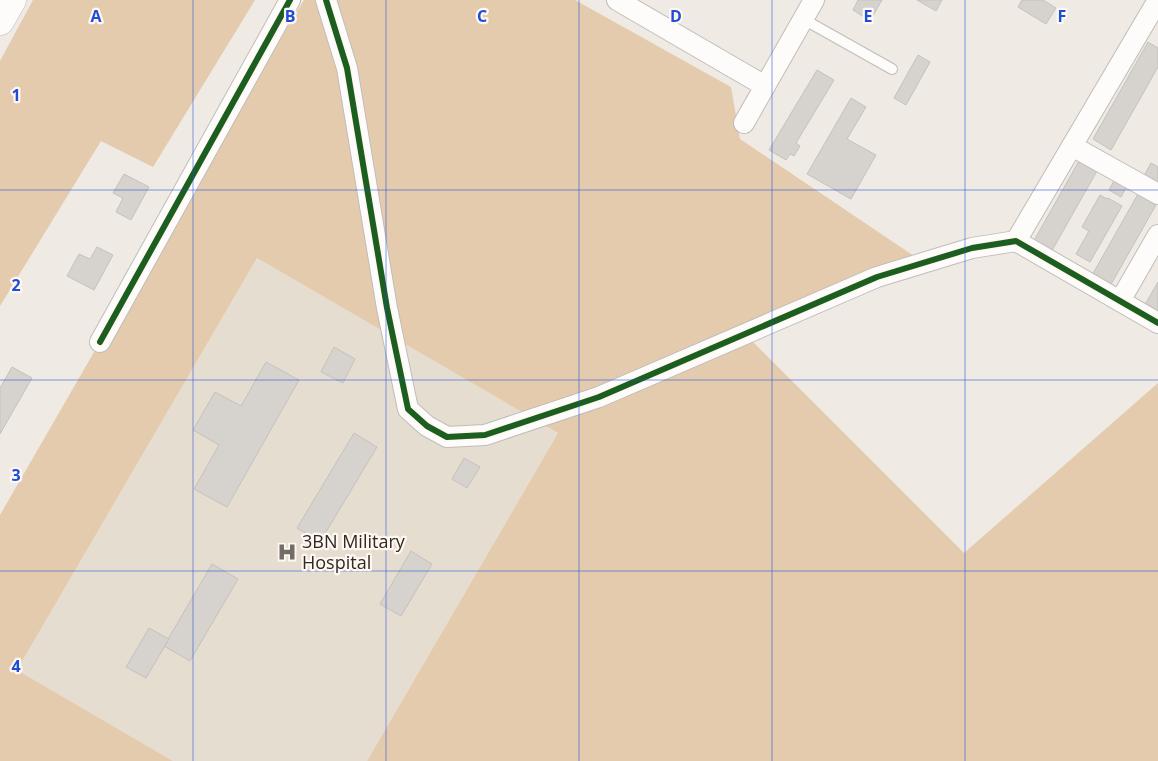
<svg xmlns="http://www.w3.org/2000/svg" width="1158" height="761" viewBox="0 0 1158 761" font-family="'Open Sans',sans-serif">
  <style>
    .built { fill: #e6ddd1 }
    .green { fill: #e4cbae }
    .building { fill: #d6d2cd; stroke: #c5c1bd }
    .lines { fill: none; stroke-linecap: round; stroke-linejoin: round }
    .service-casing { stroke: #c0bdb9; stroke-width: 12 }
    .minor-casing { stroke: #c0bdb9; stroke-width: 22 }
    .trunk-casing { stroke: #c0bdb9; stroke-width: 29 }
    .service { stroke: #fdfcfb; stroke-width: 10 }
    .minor { stroke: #fdfcfb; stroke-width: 20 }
    .trunk { stroke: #fdfcfb; stroke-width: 28 }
    .cycleway-casing { stroke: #fff7f0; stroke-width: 9 }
    .cycleway { stroke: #1b5e20; stroke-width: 6 }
    .grid { fill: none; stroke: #1d4ed8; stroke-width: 1; stroke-opacity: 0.55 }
    .labels { text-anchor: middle; stroke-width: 4.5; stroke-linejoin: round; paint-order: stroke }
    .poi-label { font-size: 18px; fill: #2d2926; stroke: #fff7f0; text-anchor: start }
    .grid-label { font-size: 16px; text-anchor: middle; font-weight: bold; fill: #1d4ed8; stroke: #fff7f0; stroke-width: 4.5; stroke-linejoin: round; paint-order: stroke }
  </style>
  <rect width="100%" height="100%" fill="#efeae4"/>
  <polygon class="built" points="257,258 558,433 367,761 173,761 17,670"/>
  <g class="green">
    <polygon points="33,0 255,0 153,167 101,141 0,306 0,61"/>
    <polygon points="304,0 575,0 731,87 740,139 914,256 752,341 964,553 1158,383 1158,761 367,761 558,433 257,258 17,670 173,761 0,761 0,515 176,210"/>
  </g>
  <g class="building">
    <polygon points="858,0 882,0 870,21 853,10"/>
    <polygon points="917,0 942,0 936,11"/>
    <polygon points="1022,0 1043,0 1056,8 1046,24 1018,7"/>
    <polygon points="1148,42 1158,48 1158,67 1111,150 1093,139"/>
    <polygon points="918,55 930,62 906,105 894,98"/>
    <polygon points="817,70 834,80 796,143 800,146 794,156 790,154 786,160 769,150"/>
    <polygon points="851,98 866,107 847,139 876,155 851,199 807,174"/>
    <polygon points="1079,161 1097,171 1050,254 1032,244"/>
    <polygon points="1151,163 1158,167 1158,191 1141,181"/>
    <polygon points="124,174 149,187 131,220 116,212 123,198 113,193"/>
    <polygon points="1117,175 1129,182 1121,197 1109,190"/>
    <polygon points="1138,194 1156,205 1109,288 1091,277"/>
    <polygon points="1100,195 1107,199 1108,198 1122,206 1090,262 1076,254 1089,231 1082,227"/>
    <polygon points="97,247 113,255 94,290 67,276 79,254 90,259"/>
    <polygon points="1158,282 1158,316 1143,308"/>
    <polygon points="334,347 355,359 343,383 321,372"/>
    <polygon points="266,362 299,380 227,507 194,489 219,445 193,430 215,392 241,406"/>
    <polygon points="12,367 32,378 0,434 0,388"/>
    <polygon points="354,433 377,447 320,542 297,528"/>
    <polygon points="464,458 480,467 467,488 452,479"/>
    <polygon points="411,551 432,564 401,616 380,604"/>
    <polygon points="212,564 238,579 190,661 164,646"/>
    <polygon points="149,628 169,639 146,678 126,667"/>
  </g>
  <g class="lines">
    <g class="service-casing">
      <polyline id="service" points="803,19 892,69"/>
    </g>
    <g class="minor-casing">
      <g id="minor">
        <polyline points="326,0 347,68 387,308 408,409 427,426 447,437 485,435 599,397 877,277 972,248 1016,241 1158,323"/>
        <polyline points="617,0 765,86"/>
        <polyline points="744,123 814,0"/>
        <polyline points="1072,146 1158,194"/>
        <polyline points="1016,241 1158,0"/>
        <polyline points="1120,301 1158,235"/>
        <polyline points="100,342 290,0"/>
      </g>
    </g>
    <g class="trunk-casing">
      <polyline id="trunk" points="0,21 12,0"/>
    </g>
    <use href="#service" class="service"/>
    <use href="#minor" class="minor"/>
    <use href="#trunk" class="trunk"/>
    <g class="cycleway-casing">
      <g id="cycleway">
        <polyline points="326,0 347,68 387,308 408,409 427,426 447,437 485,435 599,397 877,277 972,248 1016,241 1158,323"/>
        <polyline points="100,342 290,0"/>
      </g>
    </g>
    <use href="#cycleway" class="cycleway"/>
  </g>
  <path class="grid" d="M193,0V761M386,0V761M579,0V761M772,0V761M965,0V761M0,190H1158M0,380H1158M0,571H1158"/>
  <defs>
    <g id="hospital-bare" transform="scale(1.5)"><path d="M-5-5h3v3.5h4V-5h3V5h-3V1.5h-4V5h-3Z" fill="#716d68" stroke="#fff7f0" stroke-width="2.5" paint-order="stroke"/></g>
  </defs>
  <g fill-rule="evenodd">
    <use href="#hospital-bare" x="287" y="552"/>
  </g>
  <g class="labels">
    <g class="poi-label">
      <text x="302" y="548">3BN Military<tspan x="302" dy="21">Hospital</tspan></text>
    </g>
  </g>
  <g class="grid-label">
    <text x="96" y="22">A</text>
    <text x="290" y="22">B</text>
    <text x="482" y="22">C</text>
    <text x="676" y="22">D</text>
    <text x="868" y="22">E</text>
    <text x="1062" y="22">F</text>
    <text x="16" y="101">1</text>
    <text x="16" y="291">2</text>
    <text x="16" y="481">3</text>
    <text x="16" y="672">4</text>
  </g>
</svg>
